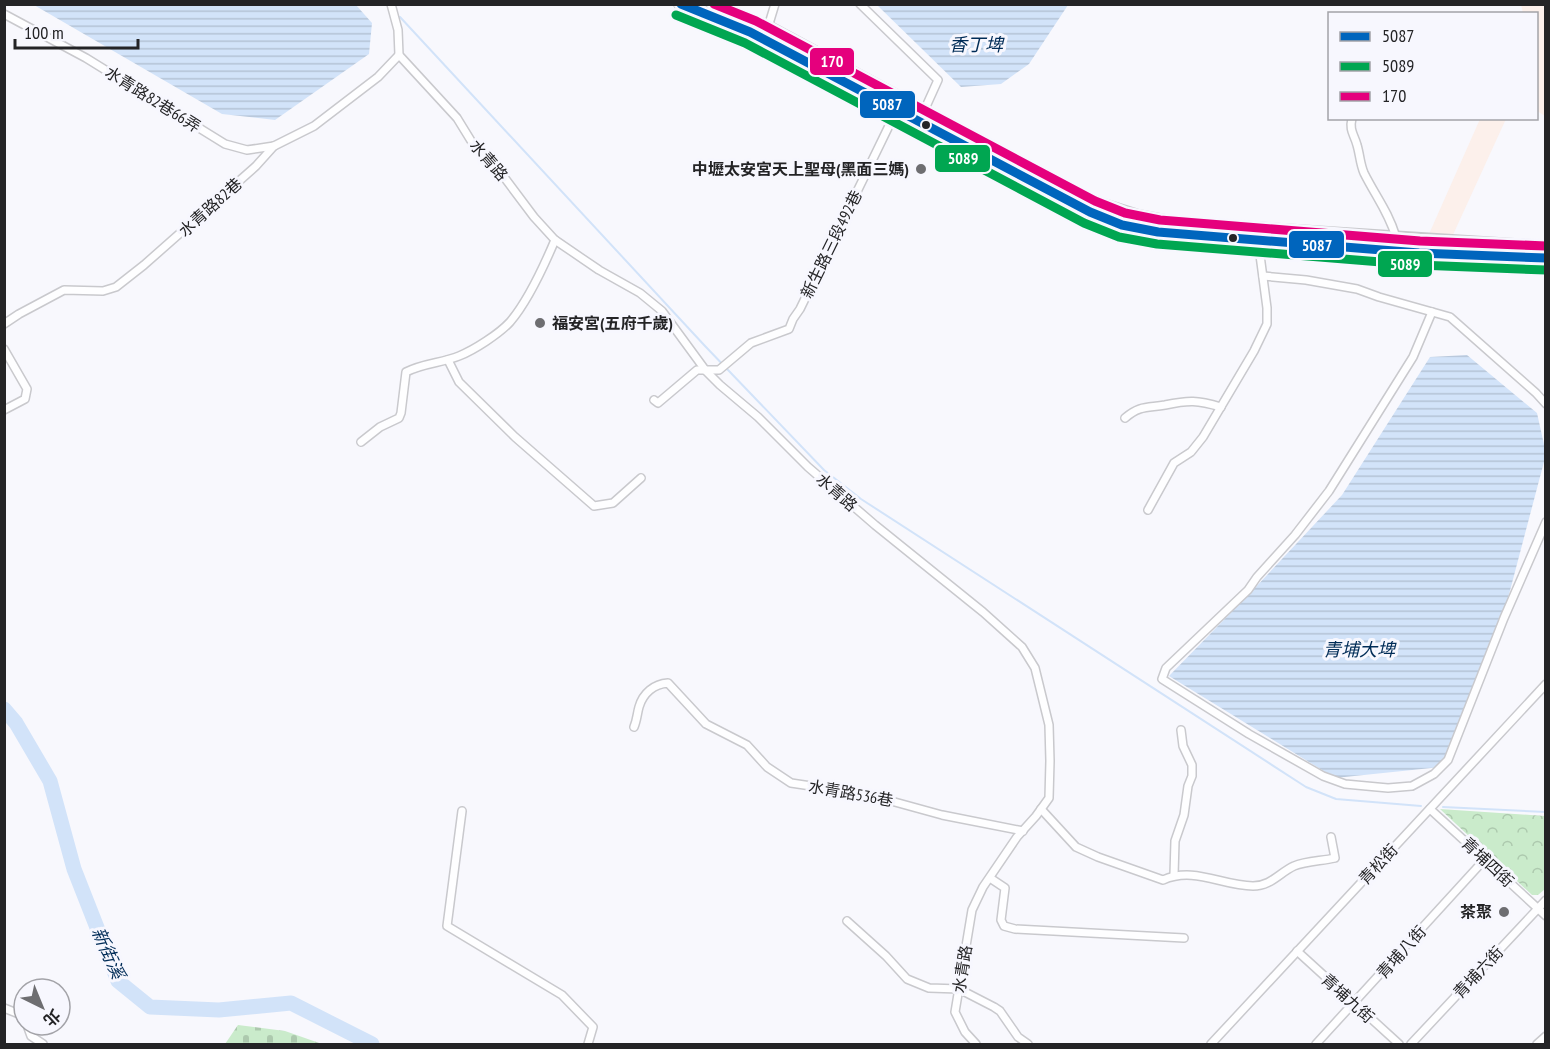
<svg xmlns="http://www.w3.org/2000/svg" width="1550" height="1049" viewBox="0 0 1550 1049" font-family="'PT Sans Narrow','Noto Sans TC',sans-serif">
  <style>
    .industrial { fill: #fcf0eb }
    .cemetery { fill: url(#cemetery-stones) }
    .park { fill: url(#park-crowns) }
    .water { fill: url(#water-rules) }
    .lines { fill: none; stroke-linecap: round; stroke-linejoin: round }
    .stream { stroke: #d2e3f9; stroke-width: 2 }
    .river { stroke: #d2e3f9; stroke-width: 15 }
    .street-casing { stroke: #c9c9cd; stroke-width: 10 }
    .secondary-casing { stroke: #c9c9cd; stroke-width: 14 }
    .street { stroke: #fefeff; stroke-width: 7 }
    .secondary { stroke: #fefeff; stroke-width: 10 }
    .bus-1-casing { stroke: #f7f7fe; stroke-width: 14 }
    .bus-2-casing { stroke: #f7f7fe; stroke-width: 14 }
    .bus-3-casing { stroke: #f7f7fe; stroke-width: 14 }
    .bus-1 { stroke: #0065bd; stroke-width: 9 }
    .bus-2 { stroke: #00a651; stroke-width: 9 }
    .bus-3 { stroke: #e5007d; stroke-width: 9 }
    .bus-dot { fill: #242426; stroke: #f7f7fe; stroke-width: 2 }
    .poi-dot { fill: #6e6e71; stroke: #f7f7fe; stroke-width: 2 }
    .labels { text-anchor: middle; stroke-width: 6; stroke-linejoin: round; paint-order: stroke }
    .street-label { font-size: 16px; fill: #242426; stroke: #f7f7fe }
    .poi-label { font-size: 16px; font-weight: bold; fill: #242426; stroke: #f7f7fe; text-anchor: end }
    .water-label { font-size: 18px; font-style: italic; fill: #002c57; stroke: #f7f7fe }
    .line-badge { stroke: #f7f7fe; stroke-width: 2 }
    .badge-label { font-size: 16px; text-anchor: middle; font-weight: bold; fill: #fff }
  </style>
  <defs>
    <pattern id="cemetery-stones" width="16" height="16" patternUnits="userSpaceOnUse" patternTransform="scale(1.5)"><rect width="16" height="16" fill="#caebcb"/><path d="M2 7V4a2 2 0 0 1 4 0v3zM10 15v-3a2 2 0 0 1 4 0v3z" fill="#adc9ae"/></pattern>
    <pattern id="park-crowns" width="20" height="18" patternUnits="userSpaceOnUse" patternTransform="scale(1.5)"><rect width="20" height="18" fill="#caebcb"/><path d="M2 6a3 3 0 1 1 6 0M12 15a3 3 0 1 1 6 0" fill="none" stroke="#adc9ae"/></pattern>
    <pattern id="water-rules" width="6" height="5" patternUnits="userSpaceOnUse" patternTransform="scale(1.5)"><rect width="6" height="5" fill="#d2e3f9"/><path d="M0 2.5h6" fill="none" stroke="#b4c3d5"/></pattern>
  </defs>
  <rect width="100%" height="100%" fill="#f8f8fd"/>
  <g class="industrial">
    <polygon points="1521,5 1545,5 1545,116 1537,111 1536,14 1523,13"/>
    <polygon points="1480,119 1506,119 1452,237 1429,234"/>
  </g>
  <polygon class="cemetery" points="238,1025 285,1031 322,1044 225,1044"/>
  <polygon class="park" points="1440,809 1545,816 1545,889 1538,895 1532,895"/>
  <g class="water">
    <polygon points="34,5 356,5 372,23 369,54 275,120 222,114"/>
    <polygon points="877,5 1068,5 1029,64 1001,84 961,87"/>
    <polygon points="1467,355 1537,413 1545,449 1545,458 1507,602 1441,767 1335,778 1169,676 1253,590 1342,495 1430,357"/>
  </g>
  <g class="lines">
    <g class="stream">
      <polyline points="400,17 705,346 824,470 861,499 1306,787 1336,799 1421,806"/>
      <polyline points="1443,807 1546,812"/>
    </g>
    <polyline class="river" points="4,709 16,723 50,781 74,869 118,981 150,1007 219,1010 291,1003 372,1044"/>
    <g class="street-casing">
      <g id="street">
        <polyline points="391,4 398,30 399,55 457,118 473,144 504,177 534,217 555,240 599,270 640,293 662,311 706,371 720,385 758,417 808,467 875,525 983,612 1022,647 1035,668 1049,725 1050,761 1049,798 1036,816 1017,837 983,887 972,910 955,1012 965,1032 976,1044"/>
        <polyline points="860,4 938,80 924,111"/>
        <polyline points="4,14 86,58 225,144 247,150 274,146"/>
        <polyline points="768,27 775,4"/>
        <path d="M1352,118C1349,131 1354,134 1357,145C1360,155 1360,164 1364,173C1376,197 1388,211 1396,237"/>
        <polyline points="1263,276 1306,280 1357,289 1379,297 1450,317 1536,393 1546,404"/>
        <polyline points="1432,312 1413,357 1329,491 1295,535 1257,577 1248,590 1166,668 1162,679 1249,734 1323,776 1345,784 1388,788 1412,786 1434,774 1448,760 1504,618 1546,522"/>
        <polyline points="4,324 19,314 64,290 103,291 116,287 144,265 256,166 274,146 314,126 378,77 399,55"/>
        <polyline points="4,349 27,389 25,399 4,410"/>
        <polyline points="448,360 459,382 515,437 594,506 613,503 641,478"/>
        <polyline points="654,400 658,403 697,370 719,370 751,343 789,329 793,319 800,309 902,99"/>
        <path d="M1125,418C1140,405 1148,408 1165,405C1189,400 1197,400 1221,407"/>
        <path d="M361,442L380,427L399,418L401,413L406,372C423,363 442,363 459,356C474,350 499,334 510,322C528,301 544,266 555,240"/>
        <polyline points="1148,510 1174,463 1191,452 1203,437 1254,351 1267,324 1267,308 1258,240"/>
        <path d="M634,727C637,720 637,714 639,707C643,693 654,684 668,683L706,724L747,745L767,767L791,783L811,786L831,793H862L942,815L1023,831"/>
        <path d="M1041,809L1076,847L1098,857L1163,880C1194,866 1222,886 1253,886C1271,886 1279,873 1294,866C1306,861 1322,861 1335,858L1331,837"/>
        <polyline points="1430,809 1546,916"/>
        <polyline points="462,811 447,926 562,995 593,1027 588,1044"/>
        <polyline points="1174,875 1175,841 1184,815 1188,786 1192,776 1192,765 1183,746 1181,730"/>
        <polyline points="990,878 1005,888 1001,920 1004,926 1015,929 1184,938"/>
        <polyline points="847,921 886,956 907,979 929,988 959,989 994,1007 1000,1011 1018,1037 1028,1044"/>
        <polyline points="1297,951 1399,1044"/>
        <polyline points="4,1008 19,1014 24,1020"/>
        <polyline points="27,1025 31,1036 43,1044"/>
        <polyline points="1211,1044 1546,684"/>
        <polyline points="1316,1044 1485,859"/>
        <polyline points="1411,1044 1546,900"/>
        <polyline points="1537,1044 1546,1036"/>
      </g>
    </g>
    <g class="secondary-casing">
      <g id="secondary">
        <polyline points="680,4 750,32 864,94 1090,212 1122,225 1158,232 1419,253 1546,258"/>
        <polyline points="712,4 768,27 1094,202 1138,216 1175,223 1546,247"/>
      </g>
    </g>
    <use href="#street" class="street"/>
    <use href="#secondary" class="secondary"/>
    <g class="bus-1-casing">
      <polyline id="bus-1" points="681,4 750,32 1090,212 1122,225 1158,232 1419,253 1546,258"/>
    </g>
    <g class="bus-2-casing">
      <polyline id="bus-2" points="676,15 745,43 1084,223 1119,237 1157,244 1418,265 1546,270"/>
    </g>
    <g class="bus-3-casing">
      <polyline id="bus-3" points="714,4 756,21 1095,201 1125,213 1160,220 1420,241 1546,246"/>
    </g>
    <use href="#bus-1" class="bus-1"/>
    <use href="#bus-2" class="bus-2"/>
    <use href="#bus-3" class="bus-3"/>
  </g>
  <g class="bus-dot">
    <circle cx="926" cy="125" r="5"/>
    <circle cx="1233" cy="238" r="5"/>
  </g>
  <g class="poi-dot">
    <circle cx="921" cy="169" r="6"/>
    <circle cx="540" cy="323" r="6"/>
    <circle cx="1504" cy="912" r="6"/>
  </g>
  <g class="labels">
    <g class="street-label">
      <text transform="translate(153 99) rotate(32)" y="6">水青路82巷66弄</text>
      <text transform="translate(489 160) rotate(49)" y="6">水青路</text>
      <text transform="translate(210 207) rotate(-42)" y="6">水青路82巷</text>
      <text transform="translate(831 244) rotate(-64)" y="6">新生路三段492巷</text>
      <text transform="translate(837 492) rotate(41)" y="6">水青路</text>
      <text transform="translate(851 793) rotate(10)" y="6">水青路536巷</text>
      <text transform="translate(1488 862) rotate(43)" y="6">青埔四街</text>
      <text transform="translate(1378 864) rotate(-47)" y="6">青松街</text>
      <text transform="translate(1401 952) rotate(-48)" y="6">青埔八街</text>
      <text transform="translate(962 969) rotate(-81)" y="6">水青路</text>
      <text transform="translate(1478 972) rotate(-47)" y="6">青埔六街</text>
      <text transform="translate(1348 998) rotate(42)" y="6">青埔九街</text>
    </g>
    <g class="poi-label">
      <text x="909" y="175">中壢太安宮天上聖母(黑面三媽)</text>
      <text x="552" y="329" text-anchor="start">福安宮(五府千歲)</text>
      <text x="1492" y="918">茶聚</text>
    </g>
    <g class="water-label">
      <text x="976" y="51">香丁埤</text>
      <text x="1359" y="656">青埔大埤</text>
      <text transform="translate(108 953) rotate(66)" y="6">新街溪</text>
    </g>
  </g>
  <g class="line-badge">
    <rect x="809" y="47" width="46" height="29" rx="6" fill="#e5007d"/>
    <rect x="859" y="90" width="57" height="29" rx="6" fill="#0065bd"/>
    <rect x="934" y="144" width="57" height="29" rx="6" fill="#00a651"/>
    <rect x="1288" y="230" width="57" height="29" rx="6" fill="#0065bd"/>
    <rect x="1377" y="250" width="56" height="28" rx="6" fill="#00a651"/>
  </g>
  <g class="badge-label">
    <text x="832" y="67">170</text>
    <text x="887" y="110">5087</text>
    <text x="963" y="164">5089</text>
    <text x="1317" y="251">5087</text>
    <text x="1405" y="270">5089</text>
  </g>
  <rect width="1550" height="1049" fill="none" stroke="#242426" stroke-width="12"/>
  <rect x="1328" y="12" width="210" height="108" fill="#f7f7fe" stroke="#a3a3a8" stroke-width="1.5"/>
  <rect x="1340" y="32" width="30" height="9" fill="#0065bd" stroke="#a3a3a8" stroke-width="1.5"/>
  <text x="1382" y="42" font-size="18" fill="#242426">5087</text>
  <rect x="1340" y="62" width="30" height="9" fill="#00a651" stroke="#a3a3a8" stroke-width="1.5"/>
  <text x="1382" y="72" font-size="18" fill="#242426">5089</text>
  <rect x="1340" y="92" width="30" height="9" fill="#e5007d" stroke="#a3a3a8" stroke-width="1.5"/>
  <text x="1382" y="102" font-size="18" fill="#242426">170</text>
  <g transform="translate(42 1007) rotate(137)"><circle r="28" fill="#f7f7fe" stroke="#a3a3a8" stroke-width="1.5"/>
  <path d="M0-4.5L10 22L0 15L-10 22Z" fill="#6e6e71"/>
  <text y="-9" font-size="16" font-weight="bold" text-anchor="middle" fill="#242426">北</text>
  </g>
  <path d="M15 39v9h123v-9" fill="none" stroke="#242426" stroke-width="3"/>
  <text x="24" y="39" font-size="18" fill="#242426" stroke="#f7f7fe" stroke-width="4.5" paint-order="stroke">100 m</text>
</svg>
